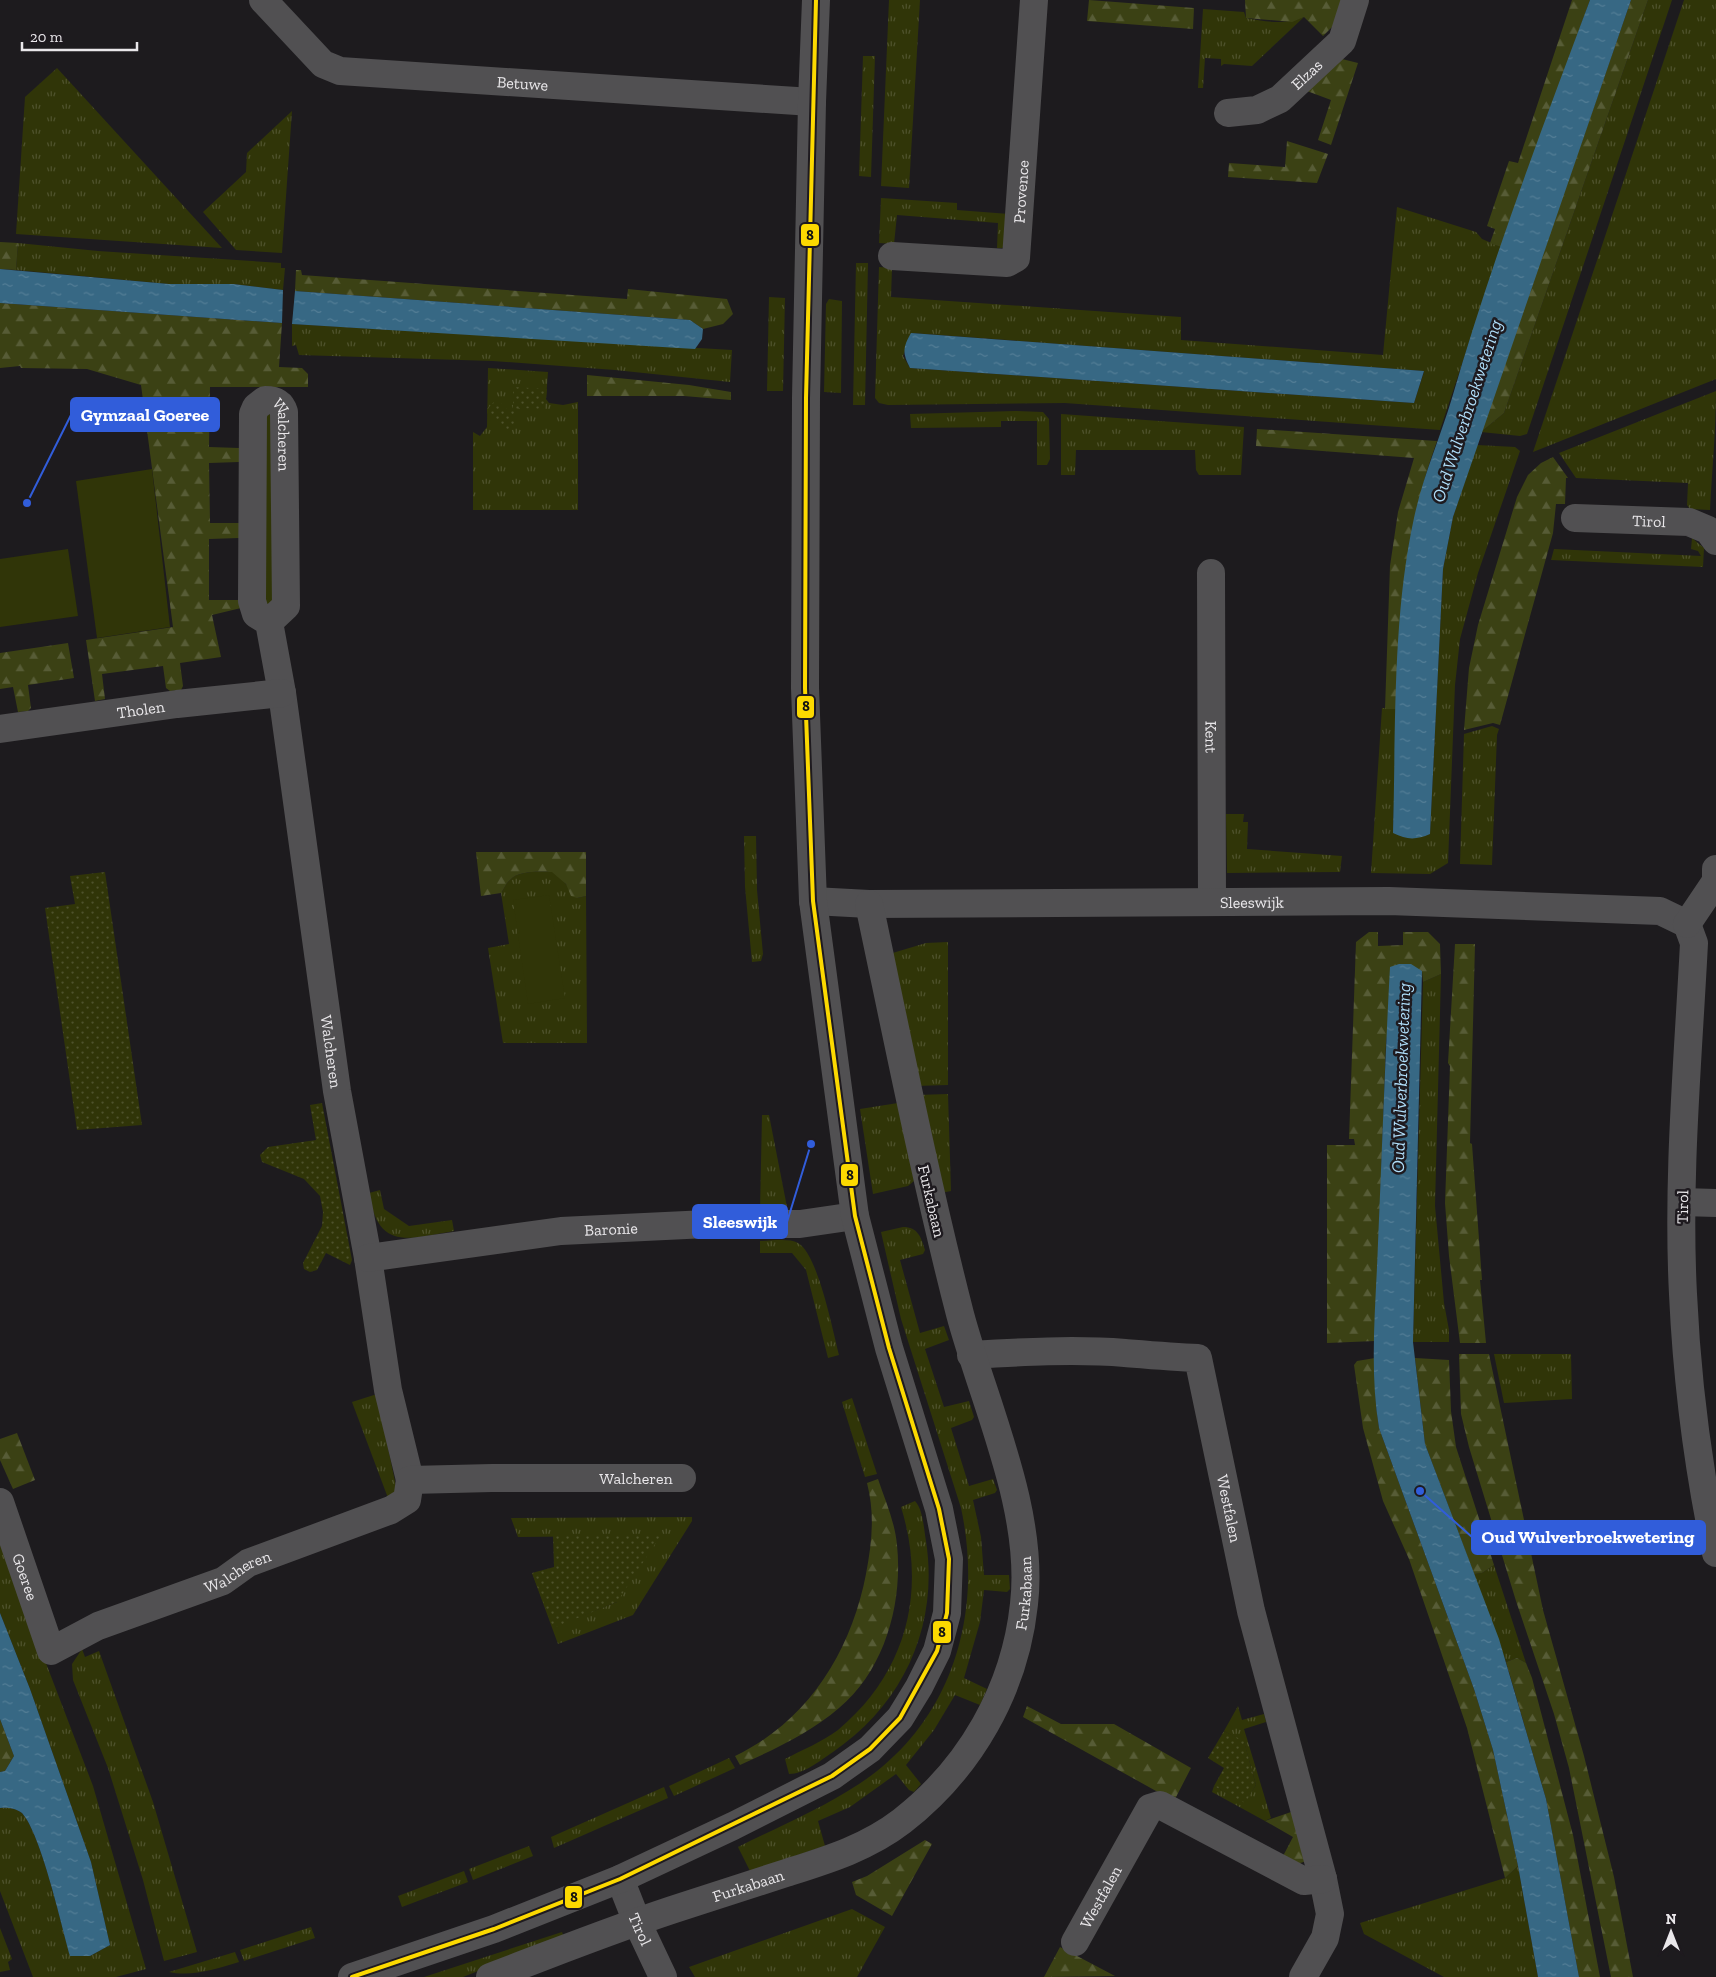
<svg xmlns="http://www.w3.org/2000/svg" width="1716" height="1977" viewBox="0 0 1716 1977" font-family="'Zilla Slab',serif">
  <style>
    .grass { fill: url(#grass-tufts); fill-rule: evenodd }
    .forest { fill: url(#forest-firs) }
    .park { fill: url(#park-dots) }
    .pitch { fill: #303508 }
    .water { fill: url(#water-ripples) }
    .lines { fill: none; stroke-linecap: round; stroke-linejoin: round }
    .minor { stroke: #515052; stroke-width: 28 }
    .bus-1-casing { stroke: #1e1a1f; stroke-width: 8 }
    .bus-1 { stroke: #fcd900; stroke-width: 4 }
    .labels { text-anchor: middle; stroke-width: 5; stroke-linejoin: round; paint-order: stroke }
    .street-label { font-size: 16px; fill: #e9e7ea; stroke: #1e1a1f }
    .water-label { font-size: 18px; font-style: italic; fill: #afdefa; stroke: #1e1a1f }
    .leader { fill: none; stroke: #315dda; stroke-width: 2 }
    .callout-dot { fill: #315dda; stroke: #1e1a1f; stroke-width: 2 }
    .callout { fill: #315dda; stroke: #315dda; stroke-width: 2 }
    .callout-label { font-size: 18px; text-anchor: middle; font-weight: bold; fill: #fff }
    .line-badge { stroke: #1e1a1f; stroke-width: 2 }
    .pale-badge-label { font-size: 14px; text-anchor: middle; font-weight: bold; fill: #111 }
  </style>
  <defs>
    <pattern id="grass-tufts" width="24" height="20" patternUnits="userSpaceOnUse" patternTransform="scale(1.25)"><rect width="24" height="20" fill="#303508"/><path d="M3 7l-1-3M5 7V3M7 7l1-3M15 17l-1-3M17 17v-4M19 17l1-3" fill="none" stroke="#4e522c"/></pattern>
    <pattern id="forest-firs" width="22" height="20" patternUnits="userSpaceOnUse" patternTransform="scale(1.25)"><rect width="22" height="20" fill="#3b4114"/><path d="M5 1l3.5 6h-7zM16 11l3.5 6h-7z" fill="#575c36"/></pattern>
    <pattern id="park-dots" width="8" height="8" patternUnits="userSpaceOnUse" patternTransform="scale(1.25)"><rect width="8" height="8" fill="#303508"/><path d="M2 2h.1M6 6h.1" fill="none" stroke="#4e522c" stroke-width="1.8" stroke-linecap="round"/></pattern>
    <pattern id="water-ripples" width="26" height="14" patternUnits="userSpaceOnUse" patternTransform="scale(1.25)"><rect width="26" height="14" fill="#376884"/><path d="M2 4q2-2 4 0t4 0M15 11q2-2 4 0t4 0" fill="none" stroke="#547e96"/></pattern>
  </defs>
  <rect width="100%" height="100%" fill="#1d1b1e"/>
  <g class="grass">
    <polygon points="889,0 920,0 909,188 881,186"/>
    <polygon points="1648,0 1672,0 1527,434 1520,436 1481,432 1504,413"/>
    <polygon points="1684,0 1716,0 1716,379 1533,452"/>
    <path d="M1203,9L1244,12L1246,18C1266,22 1286,25 1304,17L1252,66L1224,64L1221,66V59L1205,58L1203,88H1198Z"/>
    <polygon points="863,56 875,56 871,177 859,176"/>
    <polygon points="57,68 222,248 16,234 25,97"/>
    <polygon points="292,111 282,253 236,250 203,212 246,172 247,153"/>
    <polygon points="881,198 957,203 957,210 1009,214 1007,245 1002,248 997,248 998,223 897,215 894,244 879,243"/>
    <path d="M1397,207L1476,232L1482,239L1501,247L1440,430L1065,403L888,405L879,403L875,398L879,267L892,268L891,297L1181,317V340L1383,355ZM912,333L1424,371V372L1414,403L910,368L903,356Z"/>
    <polygon points="18,243 98,251 281,263 281,268 285,268 283,290 233,284 169,284 16,270"/>
    <polygon points="856,263 868,263 865,405 853,405"/>
    <polygon points="769,297 785,298 783,391 767,391"/>
    <polygon points="829,299 842,301 841,393 824,392 826,304"/>
    <polygon points="292,324 732,350 730,382 615,370 493,361 299,355 296,345 292,346"/>
    <polygon points="488,368 548,372 546,399 549,403 563,405 578,402 578,510 473,510 473,432 480,436 487,427"/>
    <path d="M1716,391C1716,431 1712,470 1710,510L1690,509L1687,505L1688,483L1576,478L1559,453Z"/>
    <polygon points="1015,411 1043,412 1049,419 1050,459 1047,465 1037,465 1037,421 1001,421 1001,427 911,428 910,414"/>
    <polygon points="269,414 272,416 275,600 268,605 264,602 265,415"/>
    <polygon points="1061,414 1244,427 1241,475 1199,475 1196,470 1195,450 1076,450 1075,475 1061,475"/>
    <polygon points="1477,445 1515,447 1520,451 1478,573 1460,639 1455,685 1448,863 1430,874 1371,873 1382,708 1397,709 1393,833 1430,834 1443,569 1453,517"/>
    <polygon points="1692,538 1704,548 1703,567 1551,560 1554,549 1701,556 1698,551 1691,549"/>
    <polygon points="1492,726 1499,729 1497,735 1492,865 1460,864 1464,734"/>
    <polygon points="1226,814 1244,814 1243,822 1248,822 1247,849 1342,856 1340,872 1227,873"/>
    <polygon points="744,836 756,836 757,890 763,954 761,961 752,962 745,887"/>
    <path d="M553,872L561,878L577,898L586,896L587,1043H503L488,948L509,944L501,893C504,889 506,883 510,880C519,870 540,872 553,872Z"/>
    <polygon points="948,942 948,1085 915,1086 886,955 926,943"/>
    <polygon points="1441,974 1435,1206 1444,1303 1449,1330 1449,1342 1413,1342 1423,982"/>
    <polygon points="948,1094 951,1191 941,1193 917,1095"/>
    <polygon points="898,1103 914,1181 908,1186 873,1194 860,1109"/>
    <polygon points="762,1115 769,1115 787,1207 776,1211 760,1211"/>
    <path d="M380,1190L384,1209L409,1226L452,1220L454,1231C408,1239 378,1251 369,1193Z"/>
    <path d="M903,1227C918,1227 921,1237 925,1250L923,1254L900,1260L920,1333L944,1326L949,1340L925,1349L944,1407L969,1401L974,1417L972,1420L951,1428L969,1486L993,1479L997,1490L995,1493L973,1500L981,1537L984,1575H1009L1010,1589L1007,1592L984,1590L980,1622L964,1678L987,1689L980,1705L955,1695L934,1730L906,1765L921,1784L914,1792L909,1790L896,1774L850,1807L818,1821L825,1846L750,1871L738,1847C778,1827 821,1809 859,1784C952,1723 984,1614 961,1508L901,1319L881,1232Z"/>
    <path d="M760,1241C771,1241 789,1238 798,1243C818,1254 833,1332 839,1355L828,1358L806,1270L792,1253H760Z"/>
    <polygon points="1494,1354 1571,1354 1572,1399 1504,1403"/>
    <polygon points="374,1395 377,1395 397,1491 388,1498 352,1402"/>
    <polygon points="852,1398 877,1474 865,1477 842,1402"/>
    <path d="M915,1501C923,1509 924,1530 926,1541C939,1625 904,1704 833,1752C821,1760 804,1774 789,1774L785,1759C802,1750 822,1742 838,1730C907,1672 927,1591 901,1507Z"/>
    <polygon points="692,1517 692,1521 633,1615 558,1644 532,1573 576,1618 617,1602 615,1536 518,1537 511,1518"/>
    <path d="M0,1543L93,1786L146,1969L116,1977H33L0,1891V1808C7,1807 16,1808 22,1813C41,1834 61,1924 70,1955L90,1956L110,1945L91,1862L30,1689L0,1613Z"/>
    <polygon points="1494,1565 1526,1663 1517,1658 1506,1662 1474,1574 1482,1573"/>
    <polygon points="82,1649 85,1657 99,1651 153,1802 197,1952 164,1961 143,1880 108,1768 73,1680 72,1664"/>
    <polygon points="1238,1706 1242,1720 1264,1714 1266,1722 1244,1729 1271,1818 1265,1821 1212,1792 1214,1786 1245,1802 1256,1785 1244,1742 1224,1731"/>
    <polygon points="729,1758 735,1768 674,1796 669,1786"/>
    <polygon points="664,1787 668,1798 554,1848 551,1837"/>
    <polygon points="529,1846 533,1856 473,1880 469,1869"/>
    <polygon points="1518,1866 1538,1977 1444,1977 1364,1934 1360,1923 1505,1878"/>
    <polygon points="464,1871 468,1882 402,1907 398,1896"/>
    <polygon points="852,1909 885,1927 857,1977 695,1977 689,1967"/>
    <polygon points="311,1927 315,1938 244,1961 240,1950"/>
    <polygon points="0,1928 12,1959 8,1962 10,1970 0,1972"/>
    <polygon points="562,1932 564,1937 463,1977 424,1977"/>
    <path d="M235,1952L239,1962C217,1969 191,1977 169,1972Z"/>
  </g>
  <g class="forest">
    <polygon points="1089,0 1194,8 1193,29 1087,21"/>
    <polygon points="1245,0 1345,0 1338,21 1323,36 1304,17 1292,22 1246,18"/>
    <polygon points="1572,0 1590,0 1501,247 1490,243 1495,229 1487,226 1509,161 1518,163"/>
    <polygon points="1631,0 1648,0 1504,413 1481,432"/>
    <polygon points="1342,59 1358,63 1331,145 1318,140 1331,100 1307,91"/>
    <polygon points="1287,141 1328,154 1317,183 1228,177 1229,163 1285,167"/>
    <polygon points="0,242 18,243 16,270 0,269"/>
    <polygon points="296,270 301,270 302,275 627,299 628,289 727,299 733,314 723,324 703,329 690,320 295,291"/>
    <polygon points="0,303 282,323 279,367 302,368 308,374 308,387 210,387 209,447 239,448 239,462 209,463 210,523 239,523 241,525 239,538 209,539 209,600 240,600 241,608 212,615 221,657 180,663 183,686 181,690 170,691 166,688 163,666 102,674 105,699 95,701 86,640 173,627 141,385 87,369 21,368 20,366 0,368"/>
    <polygon points="587,375 689,385 731,392 731,400 684,396 587,396"/>
    <path d="M1257,429L1437,441C1405,528 1399,618 1397,709H1385L1390,566L1398,512L1414,458L1256,446Z"/>
    <polygon points="1553,457 1568,478 1566,478 1565,504 1556,504 1553,533 1500,725 1493,723 1464,730 1469,668 1478,625 1517,497 1528,475 1541,463"/>
    <polygon points="68,643 74,678 28,685 31,708 28,711 18,712 13,687 0,689 0,653"/>
    <path d="M476,852H586V896L577,898L571,896L566,884L552,872C540,872 519,870 510,880C506,883 504,889 501,893L481,896Z"/>
    <polygon points="1369,932 1378,932 1378,946 1403,945 1403,932 1428,932 1440,944 1441,974 1423,982 1422,971 1399,964 1386,1042 1375,1341 1327,1343 1327,1145 1355,1145 1354,1139 1349,1139 1356,942"/>
    <polygon points="1455,944 1475,944 1470,1143 1472,1144 1482,1280 1480,1280 1486,1343 1460,1343 1449,1256 1445,1203 1450,1066 1448,1063"/>
    <polygon points="1459,1354 1489,1354 1543,1610 1584,1756 1614,1877 1633,1977 1611,1977 1569,1768 1554,1714 1516,1601 1469,1447 1461,1414"/>
    <polygon points="1375,1358 1376,1406 1379,1428 1474,1689 1493,1750 1518,1866 1505,1878 1467,1728 1409,1559 1383,1501 1363,1428 1354,1365 1357,1361"/>
    <polygon points="1415,1358 1449,1360 1451,1411 1456,1447 1494,1565 1482,1573 1474,1574 1425,1444"/>
    <polygon points="17,1433 35,1480 13,1489 0,1460 0,1439"/>
    <path d="M878,1479C885,1500 895,1522 897,1545C903,1603 885,1670 839,1708C810,1733 775,1749 740,1765L735,1756C808,1721 851,1652 866,1574C872,1542 875,1514 867,1483Z"/>
    <polygon points="1517,1658 1526,1663 1532,1678 1573,1835 1600,1977 1579,1977 1546,1799 1506,1662"/>
    <polygon points="1027,1706 1061,1724 1114,1724 1191,1768 1174,1801 1023,1717"/>
    <polygon points="0,1719 14,1756 5,1771 0,1772"/>
    <polygon points="1291,1812 1307,1861 1290,1866 1283,1856 1293,1837 1265,1821"/>
    <polygon points="925,1840 932,1844 892,1916 856,1895 852,1882 867,1876"/>
    <polygon points="1060,1947 1115,1976 1044,1977"/>
  </g>
  <g class="park">
    <polygon points="513,387 547,389 545,409 518,408 513,416 518,422 508,434 487,413 487,409 497,399 510,412 513,408"/>
    <polygon points="105,872 142,1125 77,1130 45,908 75,904 70,876"/>
    <polygon points="322,1103 352,1260 350,1265 326,1253 317,1270 310,1272 304,1269 303,1263 322,1226 323,1212 320,1196 304,1179 262,1162 260,1155 268,1147 316,1140 310,1105"/>
    <polygon points="661,1535 617,1602 553,1628 532,1573 554,1567 553,1536"/>
    <polygon points="1224,1731 1244,1741 1256,1785 1245,1803 1214,1786 1224,1768 1208,1758"/>
  </g>
  <g class="pitch">
    <polygon points="152,469 170,627 97,638 76,481"/>
    <polygon points="68,549 78,616 0,627 0,559"/>
    <polygon points="549,895 565,998 528,1004 513,900"/>
  </g>
  <g class="water">
    <path d="M1590,0H1631L1453,517L1443,569L1430,834C1416,840 1407,840 1393,833C1396,730 1392,619 1414,518C1423,476 1440,438 1452,398C1491,263 1541,131 1590,0Z"/>
    <polygon points="0,269 169,284 233,284 283,290 282,323 0,303"/>
    <polygon points="295,291 690,320 703,329 702,339 695,349 292,324"/>
    <path d="M911,333L1424,371L1414,403L910,368C902,353 903,347 911,333Z"/>
    <path d="M1399,964H1411L1422,971L1413,1342L1425,1444L1499,1639L1546,1799L1579,1977H1538L1518,1866L1493,1750L1474,1689L1379,1428C1369,1368 1376,1304 1378,1243C1382,1151 1385,1059 1390,967Z"/>
    <path d="M0,1613L30,1689L91,1862L110,1945L90,1956H70C61,1924 41,1834 22,1813C16,1808 7,1807 0,1808V1772L5,1771L14,1756L0,1719Z"/>
  </g>
  <g class="lines">
    <g class="minor">
      <path id="s1" d="M263,0L323,64L340,71L812,102"/>
      <path id="s2" d="M1228,113L1257,110L1280,99L1342,41L1355,0"/>
      <path id="s3" d="M892,256L1007,263L1016,258L1034,0"/>
      <path id="s4" d="M1575,518L1689,522L1708,530L1716,541"/>
      <path id="s5" d="M1211,573L1212,901"/>
      <path id="s6" d="M269,622L256,614L252,601L253,414L256,407L265,400C275,400 281,402 284,412L286,606L269,622L282,693L337,1091L368,1258L388,1390L410,1480"/>
      <path id="s7" d="M0,729L177,704L282,693"/>
      <path id="s8" d="M813,901L869,904L1389,901L1660,911L1687,924"/>
      <path d="M1687,924L1694,943C1688,1060 1677,1178 1683,1294C1687,1381 1698,1468 1716,1553"/>
      <polyline points="1687,924 1716,881 1716,869"/>
      <polyline points="1682,1202 1716,1203"/>
      <path id="s9" d="M368,1258L561,1231L707,1224H800L855,1216"/>
      <path id="s10" d="M971,1355C1021,1352 1075,1349 1125,1353C1150,1355 1174,1357 1198,1358L1251,1611L1323,1879L1330,1914L1325,1938L1303,1977"/>
      <path id="s11" d="M0,1502L51,1651L98,1626L223,1581L248,1563L391,1510L407,1500L410,1480L492,1478H682"/>
      <path id="s12" d="M620,1879L637,1922L663,1977"/>
      <path id="s13" d="M1075,1942L1150,1808L1160,1805L1304,1881L1323,1879"/>
      <polyline points="352,1977 494,1929 620,1879 733,1826 832,1776 870,1749 900,1718 919,1687 937,1651 947,1613 949,1559 939,1509 889,1348 855,1216 813,901 805,688 806,398 812,102 816,0"/>
      <path id="s14" d="M490,1977C554,1953 618,1927 684,1906C718,1895 752,1884 786,1873C827,1860 867,1848 902,1821C970,1768 1015,1690 1024,1604C1035,1510 984,1404 960,1314C925,1178 898,1041 869,904"/>
    </g>
    <g class="bus-1-casing">
      <polyline id="bus-1" points="352,1977 494,1929 620,1879 832,1776 870,1749 900,1718 937,1651 947,1613 949,1559 939,1509 889,1348 855,1216 813,901 805,688 806,398 816,0"/>
    </g>
    <use href="#bus-1" class="bus-1"/>
  </g>
  <g class="labels">
    <g class="street-label">
      <text dy="6" stroke="none"><textPath href="#s2" startOffset="91">Elzas</textPath></text>
      <text dy="6" stroke="none"><textPath href="#s1" startOffset="289">Betuwe</textPath></text>
      <text dy="6" stroke="none"><textPath href="#s3" startOffset="192">Provence</textPath></text>
      <text dy="6" stroke="none"><textPath href="#s6" startOffset="282">Walcheren</textPath></text>
      <text dy="6" stroke="none"><textPath href="#s4" startOffset="74">Tirol</textPath></text>
      <text dy="6" stroke="none"><textPath href="#s7" startOffset="142">Tholen</textPath></text>
      <text dy="6" stroke="none"><textPath href="#s5" startOffset="164">Kent</textPath></text>
      <text dy="6" stroke="none"><textPath href="#s8" startOffset="439">Sleeswijk</textPath></text>
      <text dy="6" stroke="none"><textPath href="#s6" startOffset="911">Walcheren</textPath></text>
      <text transform="translate(932 1201) rotate(77)" y="6">Furkabaan</text>
      <text transform="translate(1682 1207) rotate(-89)" y="6">Tirol</text>
      <text dy="6" stroke="none"><textPath href="#s9" startOffset="245">Baronie</textPath></text>
      <text dy="6" stroke="none"><textPath href="#s11" startOffset="792">Walcheren</textPath></text>
      <text dy="6" stroke="none"><textPath href="#s10" startOffset="381">Westfalen</textPath></text>
      <text dy="6" stroke="none"><textPath href="#s11" startOffset="361">Walcheren</textPath></text>
      <text dy="6" stroke="none"><textPath href="#s11" startOffset="79">Goeree</textPath></text>
      <text dy="6" stroke="none"><textPath href="#s14" startOffset="708">Furkabaan</textPath></text>
      <text dy="6" stroke="none"><textPath href="#s14" startOffset="274">Furkabaan</textPath></text>
      <text dy="6" stroke="none"><textPath href="#s13" startOffset="52">Westfalen</textPath></text>
      <text dy="6" stroke="none"><textPath href="#s12" startOffset="54">Tirol</textPath></text>
    </g>
    <g class="water-label">
      <text transform="translate(1467 411) rotate(-72)" y="6">Oud Wulverbroekwetering</text>
      <text transform="translate(1401 1078) rotate(-88)" y="6">Oud Wulverbroekwetering</text>
    </g>
  </g>
  <path class="leader" d="M27 503L71 415M811 1144L787 1222M1420 1491L1472 1537"/>
  <g class="callout-dot">
    <circle cx="27" cy="503" r="5"/>
    <circle cx="811" cy="1144" r="5"/>
    <circle cx="1420" cy="1491" r="5"/>
  </g>
  <g class="callout">
    <rect x="71" y="398" width="148" height="33" rx="5"/>
    <rect x="693" y="1205" width="94" height="33" rx="5"/>
    <rect x="1472" y="1521" width="233" height="33" rx="5"/>
  </g>
  <g class="callout-label">
    <text x="145" y="421">Gymzaal Goeree</text>
    <text x="740" y="1228">Sleeswijk</text>
    <text x="1588" y="1543">Oud Wulverbroekwetering</text>
  </g>
  <g class="line-badge">
    <rect x="800" y="223" width="20" height="24" rx="5" fill="#fcd900"/>
    <rect x="796" y="695" width="19" height="24" rx="5" fill="#fcd900"/>
    <rect x="840" y="1163" width="19" height="24" rx="5" fill="#fcd900"/>
    <rect x="932" y="1620" width="20" height="24" rx="5" fill="#fcd900"/>
    <rect x="564" y="1885" width="19" height="24" rx="5" fill="#fcd900"/>
  </g>
  <g class="pale-badge-label">
    <text x="810" y="240">8</text>
    <text x="806" y="711">8</text>
    <text x="850" y="1180">8</text>
    <text x="942" y="1637">8</text>
    <text x="574" y="1902">8</text>
  </g>
  <g transform="translate(1671 1932)" stroke="#1e1a1f" stroke-width="4" paint-order="stroke">
  <path d="M0-4L9 19L0 12L-9 19Z" fill="#e9e7ea"/>
  <text y="-8" font-size="14" font-weight="bold" text-anchor="middle" fill="#e9e7ea">N</text>
  </g>
  <path d="M22 42v8h115v-8" fill="none" stroke="#e9e7ea" stroke-width="2.5"/>
  <text x="30" y="42" font-size="15" fill="#e9e7ea" stroke="#1e1a1f" stroke-width="4" paint-order="stroke">20 m</text>
</svg>
